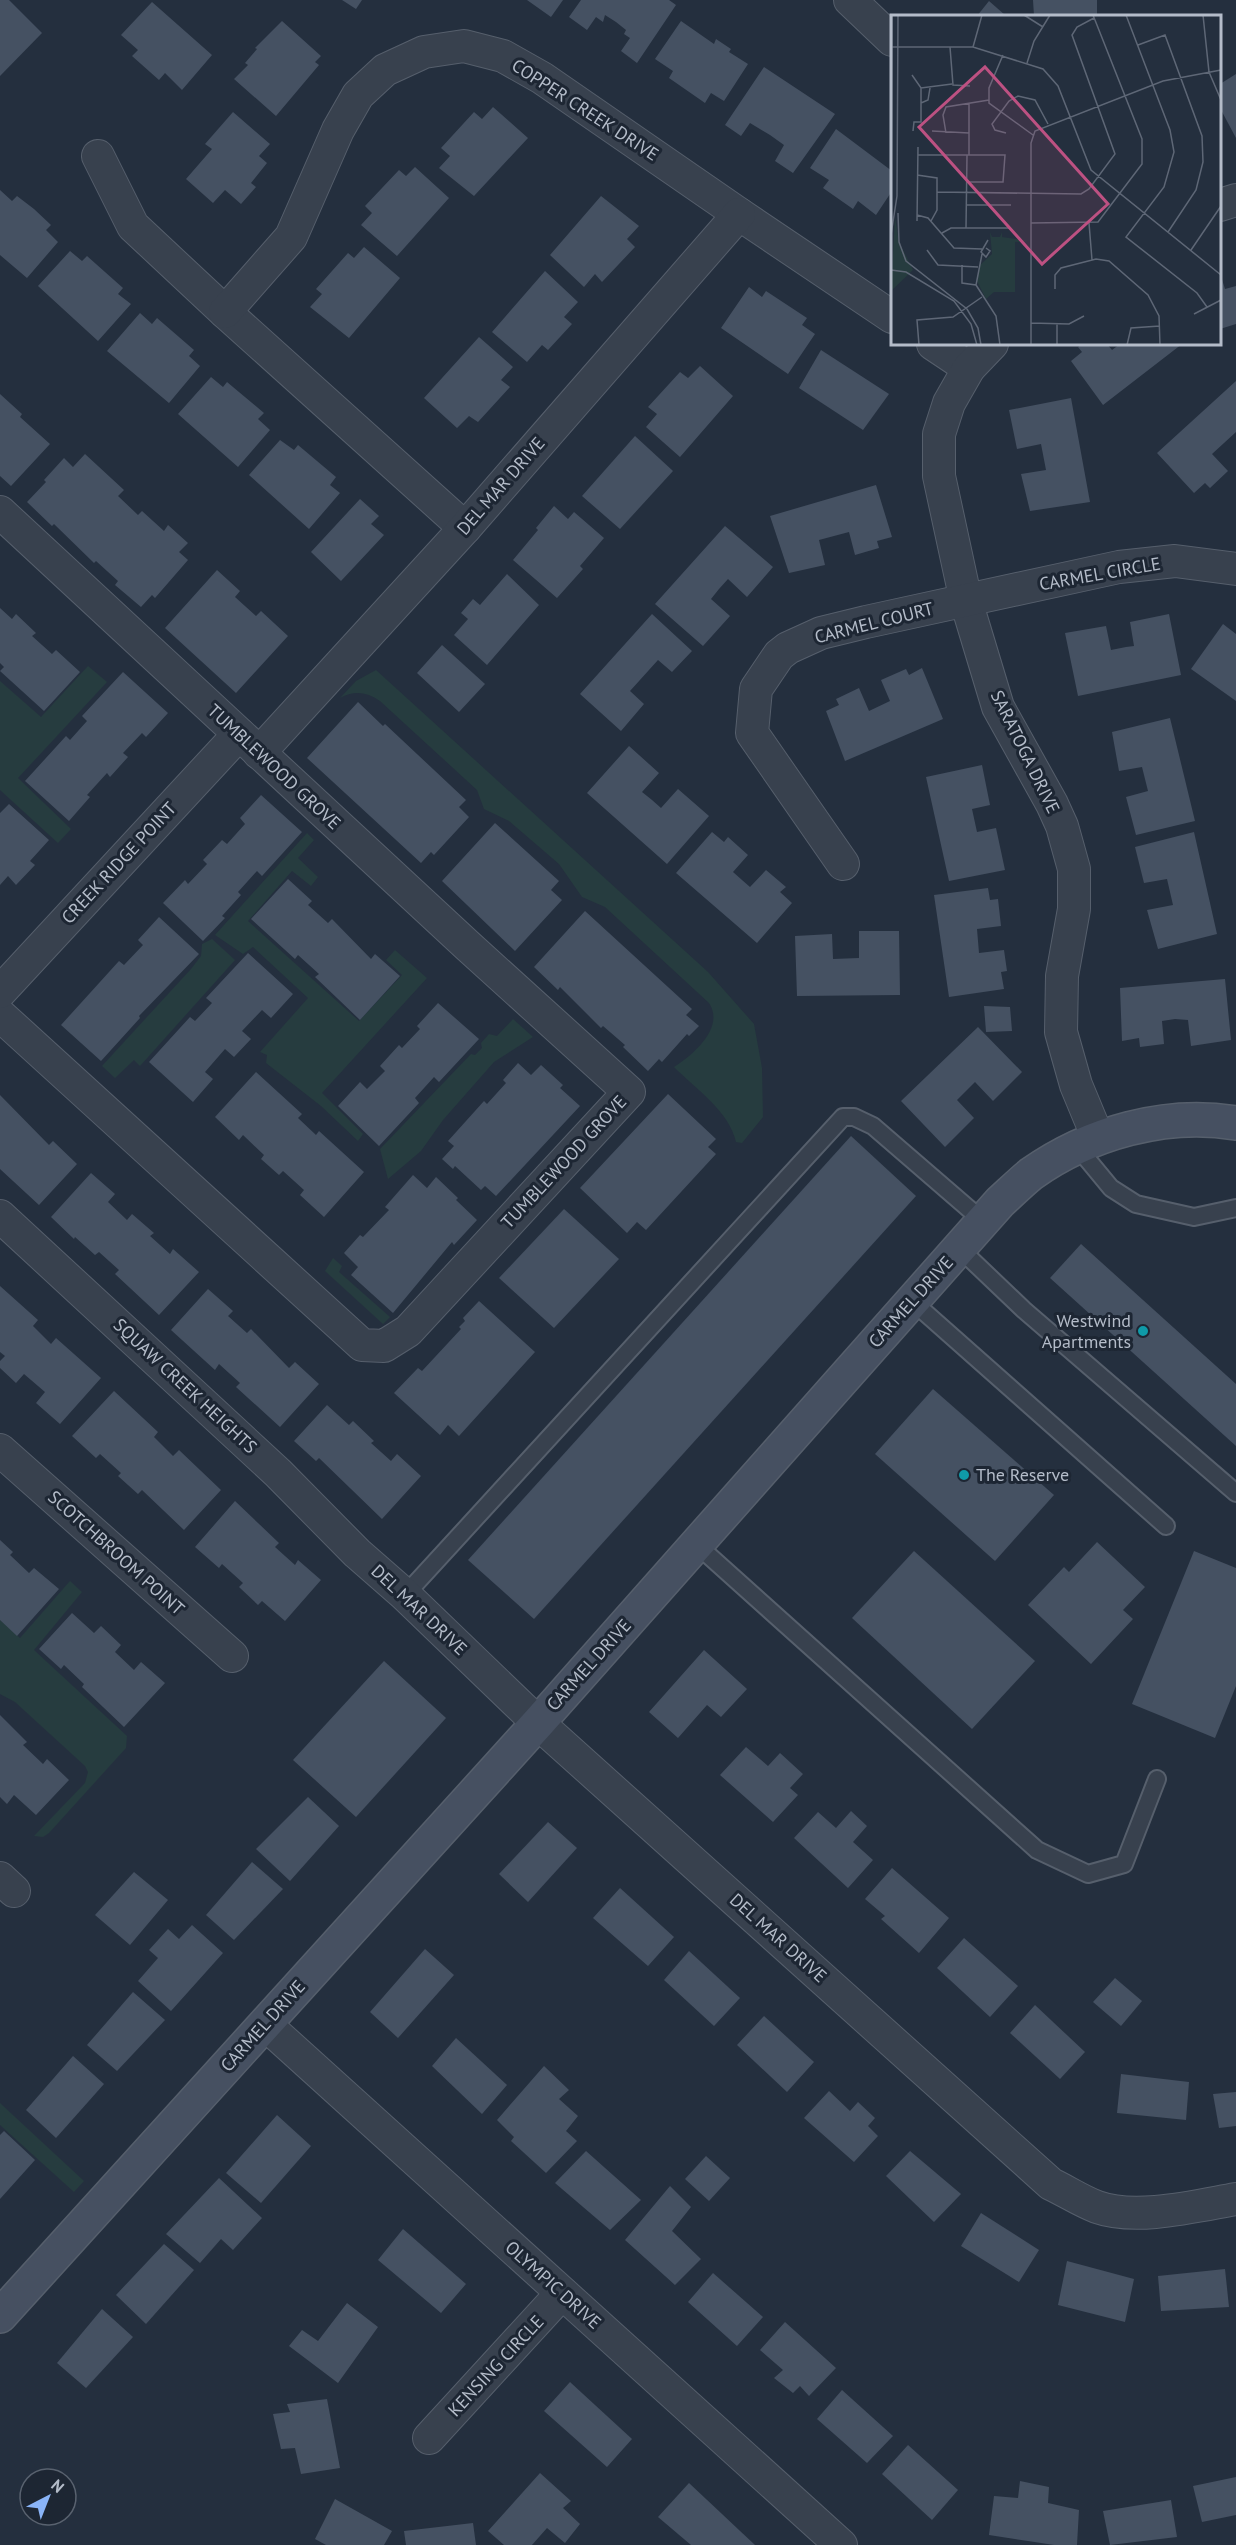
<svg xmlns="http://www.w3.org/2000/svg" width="1236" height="2545" font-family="'PT Sans',sans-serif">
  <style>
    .green { fill: #263c3f }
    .building { fill: #455162 }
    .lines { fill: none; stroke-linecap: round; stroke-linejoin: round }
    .lane-casing { stroke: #565f6c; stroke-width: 20 }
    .street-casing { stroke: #565f6c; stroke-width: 34 }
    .secondary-casing { stroke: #565f6c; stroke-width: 36 }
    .lane { stroke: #38414e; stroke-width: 16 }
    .street { stroke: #38414e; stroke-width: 32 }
    .secondary { stroke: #465061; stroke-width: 33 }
    .culture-dot { fill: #0f9aa8; stroke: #1d2633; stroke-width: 2 }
    .labels { text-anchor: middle; stroke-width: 6; stroke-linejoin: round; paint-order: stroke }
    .street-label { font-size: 18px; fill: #b4bcc9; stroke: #1d2633 }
    .poi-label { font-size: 18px; fill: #b4bcc9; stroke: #1d2633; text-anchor: end }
    .inset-road { fill: none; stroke: #5e6776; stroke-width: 1.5 }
    .view { fill: #bd5182; fill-opacity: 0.15; stroke: #bd5182; stroke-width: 3 }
    .inset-edge { fill: none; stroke: #b4bcc9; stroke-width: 3 }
  </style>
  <rect width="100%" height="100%" fill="#242f3e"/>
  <g class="green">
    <path d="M88 666 107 682 18 778 71 829 58 843 0 790V681L41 717Z"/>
    <path d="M376 670 708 972 754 1024 762 1068 763 1117 742 1143 736 1142C729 1111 696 1089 674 1067 694 1054 725 1027 709 1003L605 907 582 897 559 864 509 821 484 809 477 790 380 701C367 692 354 690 340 698L356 681Z"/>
    <path d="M307 833 314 840 298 858 318 877 311 886 292 871 248 921 359 1021 402 975 386 960 395 950 427 978 322 1093 363 1134 358 1141 321 1106 266 1063 267 1055 260 1052 308 998 253 947 243 954 215 935Z"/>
    <path d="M212 939 235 960 140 1066 134 1060 115 1078 102 1066 191 969 201 956 202 944Z"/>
    <path d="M513 1019 533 1037 494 1062 443 1120 421 1151 388 1179 380 1149 471 1054 475 1055 482 1048 481 1043 489 1034 497 1036Z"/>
    <path d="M333 1258 342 1266 339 1272 390 1317 383 1324 325 1271Z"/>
    <path d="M70 1581 82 1592 34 1650 127 1736 126 1748 49 1833 43 1837 34 1836 85 1783 88 1772 85 1766 15 1702 0 1694V1620L20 1638Z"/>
    <path d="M0 2103 84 2181 74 2192 0 2125Z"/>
  </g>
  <g class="building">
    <path d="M0 0H9L42 33 0 76Z"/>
    <path d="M342 0H362L356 9Z"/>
    <path d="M527 0H563L551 17Z"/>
    <path d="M581 0H669L676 5 637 63 621 51 630 38 624 34 626 30 616 22 605 15 603 22 596 17 587 30 569 17Z"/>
    <path d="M1033 0H1097V16H1034Z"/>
    <path d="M989 1 1005 15 1004 16H977Z"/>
    <path d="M152 2 212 55 182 90 165 73 159 80 132 56 138 50 121 35Z"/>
    <path d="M282 21 321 56 315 62 319 65 276 116 234 79 248 65 245 63 257 49 255 48Z"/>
    <path d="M681 21 714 44 716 39 731 49 729 52 748 64 724 101 711 93 705 103 669 78 673 71 655 59Z"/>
    <path d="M764 67 835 114 793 173 775 161 784 145 770 135 750 123 741 136 725 125Z"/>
    <path d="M1236 74V138L1220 108V84Z"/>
    <path d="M493 107 528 138 474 196 439 168 450 156 441 148 474 112 482 119Z"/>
    <path d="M233 112 270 144 259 156 267 163 251 183 256 187 241 204 225 190 213 203 186 179 212 149 205 144Z"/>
    <path d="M836 129 892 171V191L876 215 858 201 853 209 823 188 829 180 810 168Z"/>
    <path d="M415 167 449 198 397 256 361 225 372 213 365 206 399 170 406 176Z"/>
    <path d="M0 190 12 201 17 196 34 209 51 225 46 230 58 242 27 278 0 255Z"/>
    <path d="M601 196 639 226 627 239 635 247 602 282 595 274 584 287 550 255Z"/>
    <path d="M364 247 400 278 349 338 310 307 322 294 316 289 348 253 354 258Z"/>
    <path d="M70 251 82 261 87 256 123 288 118 294 131 304 98 341 38 286Z"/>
    <path d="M545 271 578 302 564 317 572 324 548 350 542 345 527 362 492 332Z"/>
    <path d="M1220 273 1225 289 1236 286V324L1220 329Z"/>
    <path d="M749 287 762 297 766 291 807 318 802 325 815 334 788 374 721 328Z"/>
    <path d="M140 313 152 324 157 318 194 350 189 356 200 366 169 403 107 351Z"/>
    <path d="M479 337 513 367 501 380 510 387 478 422 469 416 457 428 424 398Z"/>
    <path d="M1083 344H1107L1112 350 1120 344H1182L1103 405 1071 361 1082 352 1078 347Z"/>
    <path d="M821 350 889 394 863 430 799 388Z"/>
    <path d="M700 366 733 396 680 457 646 427 657 414 648 407 680 372 688 378Z"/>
    <path d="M211 377 223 387 227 382 264 413 258 419 270 430 238 467 178 414Z"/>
    <path d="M1236 381V432L1212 454 1228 471 1210 488 1205 483 1194 493 1157 453Z"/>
    <path d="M0 394 22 414 20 417 50 444 11 486 0 476Z"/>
    <path d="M1071 398 1090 502 1030 511 1021 474 1046 470 1041 444 1017 449 1009 410Z"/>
    <path d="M635 436 673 471 620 529 582 496Z"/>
    <path d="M280 440 294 450 298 445 336 477 330 485 340 493 309 529 249 475Z"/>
    <path d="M85 454 124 490 118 496 138 515 142 511 164 531 168 525 188 543 179 552 188 560 155 598 152 595 141 607 115 585 118 581 96 561 94 563 54 524 52 526 27 502 46 482 44 480 64 458 73 467Z"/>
    <path d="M876 485 892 537 877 541 879 548 855 555 849 532 819 540 825 565 789 573 770 516Z"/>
    <path d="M360 499 379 516 371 524 384 535 341 581 311 552Z"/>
    <path d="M554 506 568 519 574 512 604 538 580 566 583 569 557 598 513 560 538 530 536 528Z"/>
    <path d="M725 526 773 567 747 597 728 579 719 589 711 599 730 616 703 646 655 604Z"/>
    <path d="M217 570 240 591 235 597 256 616 261 611 288 636 236 693 165 628Z"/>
    <path d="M507 574 539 605 487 665 454 635 468 619 461 613 473 599 480 605Z"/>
    <path d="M0 608 12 619 16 614 36 633 32 636 52 654 56 650 80 672 44 711 0 671 4 667 0 663Z"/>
    <path d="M652 614 692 651 672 672 658 660 630 691 644 704 621 731 580 694Z"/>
    <path d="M1169 614 1181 675 1078 696 1065 633 1106 626 1111 650 1126 647 1134 646 1130 622Z"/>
    <path d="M1223 624 1236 634V701L1191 669Z"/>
    <path d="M442 645 485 684 459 712 417 673Z"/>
    <path d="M922 668 943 719 845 761 826 711 839 705 836 699 859 688 869 711 890 701 881 680 906 669 909 675Z"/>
    <path d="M123 672 168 713 146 737 142 733 123 753 128 757 110 777 107 773 87 795 90 797 69 821 25 781 66 736 70 740 87 721 82 716Z"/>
    <path d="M358 702 383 726 385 724 466 800 459 807 469 817 434 855 431 852 421 863 307 758Z"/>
    <path d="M1170 718 1195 821 1136 835 1126 797 1148 791 1142 767 1119 771 1112 732Z"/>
    <path d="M629 746 659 773 642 792 652 800 661 808 678 789 709 816 667 864 587 793Z"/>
    <path d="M982 765 990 805 972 809 977 832 996 828 1005 870 949 881 926 777Z"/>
    <path d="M261 795 302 832 262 876 257 871 238 892 241 895 222 916 225 918 203 941 163 903 185 880 188 884 207 864 203 860 222 840 227 844 245 824 240 818Z"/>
    <path d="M9 804 49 840 30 861 35 865 16 885 8 876 0 885V813Z"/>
    <path d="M495 823 559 881 551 890 562 900 515 951 442 881Z"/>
    <path d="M712 832 724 842 728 837 748 855 733 872 742 880 750 887 766 870 786 887 780 892 792 903 757 943 676 873Z"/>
    <path d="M1194 832 1217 934 1158 949 1147 910 1173 905 1167 879 1144 883 1135 847Z"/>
    <path d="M288 879 312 901 308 905 328 923 332 919 371 959 375 954 400 976 360 1020 315 977 319 974 298 955 295 959 251 919Z"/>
    <path d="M988 888 990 900 998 899 1001 926 977 929 979 953 1004 950 1007 971 1001 972 1004 989 949 997 934 895Z"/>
    <path d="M585 911 692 1009 686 1015 699 1026 689 1036 687 1034 662 1062 659 1059 648 1071 623 1047 625 1045 603 1026 601 1028 560 987 558 990 534 967Z"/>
    <path d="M159 917 199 954 139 1016 140 1018 101 1061 61 1025 119 961 124 965 143 945 138 940Z"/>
    <path d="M859 931H899L900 995 797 996 795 936 832 934 833 959 859 958Z"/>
    <path d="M248 953 293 994 271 1018 262 1010 242 1031 251 1039 234 1057 225 1049 205 1072 213 1079 193 1102 149 1062 190 1017 195 1021 212 1003 206 998Z"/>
    <path d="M1225 979 1231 1040 1191 1046 1188 1020 1175 1019 1162 1021 1164 1044 1140 1047 1139 1038 1122 1041 1120 988Z"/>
    <path d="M438 1003 479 1039 439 1082 434 1077 415 1098 419 1103 379 1146 338 1106 360 1082 367 1089 385 1071 380 1066 399 1045 402 1048 420 1029 417 1026Z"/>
    <path d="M984 1006 1010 1007 1012 1031 986 1032Z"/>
    <path d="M978 1027 1022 1072 993 1101 975 1082 957 1100 974 1118 945 1147 901 1101Z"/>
    <path d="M518 1063 531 1075 541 1065 563 1085 560 1088 580 1106 496 1196 485 1186 481 1190 455 1166 453 1169 442 1159 454 1146 448 1141 484 1101 487 1104 506 1083 503 1080Z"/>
    <path d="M256 1072 302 1114 298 1118 316 1135 319 1131 364 1172 324 1217 300 1195 304 1190 283 1171 279 1175 261 1159 264 1155 243 1135 239 1140 215 1117Z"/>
    <path d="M668 1094 716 1139 708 1147 716 1154 646 1230 637 1222 627 1233 580 1188Z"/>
    <path d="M0 1095 49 1145 53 1141 77 1164 39 1205 0 1169Z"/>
    <path d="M851 1136 916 1196 534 1619 468 1560Z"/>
    <path d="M91 1173 115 1194 108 1202 127 1220 132 1214 154 1233 150 1236 170 1254 173 1249 199 1272 159 1315 115 1274 119 1270 99 1252 95 1255 75 1237 74 1239 51 1217Z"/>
    <path d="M413 1175 427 1188 436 1177 458 1198 456 1200 477 1220 454 1245 452 1242 393 1313 351 1275 358 1267 344 1253 360 1235 363 1237 389 1210 385 1207Z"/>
    <path d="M564 1209 619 1259 554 1328 499 1278Z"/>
    <path d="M1081 1244 1236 1384V1446L1050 1278Z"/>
    <path d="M0 1286 38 1320 33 1326 51 1344 56 1338 101 1378 60 1424 36 1403 45 1392 24 1374 16 1383 0 1368V1361L5 1356 0 1352Z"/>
    <path d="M208 1289 233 1311 228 1316 247 1333 251 1329 289 1368 295 1362 319 1384 280 1427 236 1387 240 1383 219 1364 215 1370 171 1330Z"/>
    <path d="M479 1301 535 1352 459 1436 448 1425 440 1435 394 1393 418 1368 422 1371 461 1329 459 1327 465 1321 463 1318Z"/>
    <path d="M933 1389 1054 1495 995 1561 875 1454Z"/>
    <path d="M114 1391 158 1432 154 1437 173 1456 179 1450 221 1490 184 1530 142 1490 138 1494 118 1476 121 1473 100 1454 96 1458 72 1436Z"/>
    <path d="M327 1405 349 1425 353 1421 374 1441 371 1443 391 1461 397 1454 421 1476 382 1519 319 1458 316 1461 294 1441Z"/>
    <path d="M235 1501 279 1543 275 1547 295 1565 298 1560 321 1580 285 1621 262 1601 258 1605 239 1587 243 1583 222 1564 219 1568 195 1547Z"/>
    <path d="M0 1540 13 1552 10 1555 29 1573 34 1568 59 1589 17 1636 0 1620Z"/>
    <path d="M1097 1542 1145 1587 1123 1610 1133 1619 1091 1664 1028 1605 1064 1567 1069 1572Z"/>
    <path d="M914 1551 1035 1661 972 1729 852 1618Z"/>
    <path d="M1194 1551 1236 1568V1686L1215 1738 1132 1704Z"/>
    <path d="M72 1613 94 1633 101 1626 121 1645 115 1652 134 1670 141 1662 165 1683 124 1727 82 1687 84 1684 64 1665 61 1669 39 1649Z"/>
    <path d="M704 1650 747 1689 721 1717 707 1705 678 1738 649 1712Z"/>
    <path d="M384 1661 446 1718 356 1817 293 1760Z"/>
    <path d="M0 1715 27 1742 23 1745 43 1764 47 1759 69 1780 36 1815 14 1795 7 1804 0 1797Z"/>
    <path d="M746 1747 768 1766 780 1753 803 1774 790 1788 798 1795 773 1822 720 1775Z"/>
    <path d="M308 1797 339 1826 290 1881 256 1849Z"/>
    <path d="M851 1811 867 1826 853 1842 873 1860 848 1888 794 1838 818 1812 836 1828Z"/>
    <path d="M548 1822 577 1848 528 1902 499 1874Z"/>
    <path d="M252 1862 283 1889 234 1940 206 1915Z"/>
    <path d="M892 1868 949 1918 919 1953 881 1919 885 1916 865 1899Z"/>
    <path d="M134 1872 168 1900 130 1945 95 1915Z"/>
    <path d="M620 1888 674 1937 648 1966 593 1918Z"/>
    <path d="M192 1925 223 1953 171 2011 138 1981 158 1958 149 1950 168 1929 179 1939Z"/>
    <path d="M964 1938 1018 1986 990 2017 937 1968Z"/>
    <path d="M425 1949 454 1975 398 2038 370 2012Z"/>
    <path d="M689 1951 740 1998 714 2026 664 1980Z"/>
    <path d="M1115 1978 1142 2001 1121 2026 1093 2002Z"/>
    <path d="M133 1992 165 2020 117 2071 87 2045Z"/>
    <path d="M1035 2005 1085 2052 1060 2079 1010 2033Z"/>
    <path d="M764 2016 814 2062 787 2092 737 2045Z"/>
    <path d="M456 2038 507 2085 482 2114 432 2066Z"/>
    <path d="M73 2056 104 2084 56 2138 26 2110Z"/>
    <path d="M544 2066 569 2090 559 2099 578 2116 566 2131 577 2141 546 2173 511 2141 514 2137 497 2120Z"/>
    <path d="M1121 2074 1189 2082 1186 2120 1117 2113Z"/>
    <path d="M829 2091 850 2111 858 2102 875 2118 868 2126 878 2136 854 2162 804 2118Z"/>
    <path d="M1236 2092V2126L1219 2128 1213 2094Z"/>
    <path d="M277 2115 311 2146 261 2203 226 2173Z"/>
    <path d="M4 2131 35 2160 0 2199V2135Z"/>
    <path d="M586 2151 641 2200 610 2230 555 2183Z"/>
    <path d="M910 2151 961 2194 934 2222 886 2176Z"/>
    <path d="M706 2156 730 2178 709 2201 685 2179Z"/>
    <path d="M219 2178 262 2218 233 2250 221 2239 200 2263 166 2234Z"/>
    <path d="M670 2186 691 2207 672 2231 701 2259 675 2285 625 2240Z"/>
    <path d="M981 2213 1039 2250 1019 2282 961 2246Z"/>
    <path d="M403 2229 466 2284 441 2313 378 2260Z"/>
    <path d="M164 2244 194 2270 146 2324 116 2295Z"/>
    <path d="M1067 2261 1134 2279 1125 2322 1058 2305Z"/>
    <path d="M1225 2269 1229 2307 1161 2311 1158 2276Z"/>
    <path d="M713 2273 763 2317 737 2346 688 2302Z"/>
    <path d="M347 2303 378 2327 338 2383 289 2346 302 2330 318 2341Z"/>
    <path d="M102 2309 133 2337 86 2388 57 2363Z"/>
    <path d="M785 2322 836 2368 809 2396 800 2386 793 2393 774 2378 783 2370 760 2350Z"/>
    <path d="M570 2382 632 2439 607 2467 544 2411Z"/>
    <path d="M842 2390 893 2436 867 2463 817 2419Z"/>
    <path d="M327 2399 340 2468 301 2474 295 2448 281 2449 273 2414 290 2412 287 2404Z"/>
    <path d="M908 2445 958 2490 932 2520 882 2474Z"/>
    <path d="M540 2473 571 2501 563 2508 580 2524 565 2543 547 2528 532 2545H504L488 2531Z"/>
    <path d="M1236 2477V2515L1202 2522 1193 2486Z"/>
    <path d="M1020 2481 1049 2487 1048 2503 1079 2510 1077 2545H1054L989 2535 994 2496 1018 2498Z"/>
    <path d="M689 2483 755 2545H691L658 2517Z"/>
    <path d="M335 2499 392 2531 384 2545H326L315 2539Z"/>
    <path d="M1171 2500 1177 2537 1110 2545 1103 2511Z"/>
    <path d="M473 2523 476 2545H406L404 2531Z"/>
  </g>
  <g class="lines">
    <defs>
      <g id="lane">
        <path d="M1078 1148 1111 1188 1136 1204 1194 1217 1236 1208"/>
        <path d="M959 1248 1024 1310 1236 1493"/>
        <path d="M912 1301 1166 1526"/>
        <path d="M696 1544 1037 1850 1088 1874 1124 1864 1157 1779"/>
        <path d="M405 1595 843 1117H854L873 1126 983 1221"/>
      </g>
      <g id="street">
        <path d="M850 0 892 40"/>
        <path d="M98 156 133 226 225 312 465 528"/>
        <path d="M1220 205 1236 200"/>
        <path d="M225 312 291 237 338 130 358 95 385 70 424 52 464 46 503 56 542 78 739 214 892 317"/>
        <path d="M933 344 969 368"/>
        <path d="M992 344 969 368 949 403 939 434V476L966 601 998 707 1052 804 1062 826 1074 869V909L1062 976 1061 1032 1076 1085 1098 1138"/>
        <path d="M0 512 468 946 629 1092 408 1331 384 1346 362 1345 0 1015"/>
        <path d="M259 753 465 528 739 214"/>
        <path d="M843 864 752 733 756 689 779 655 788 648 821 633 866 622 1119 567 1175 561 1236 569"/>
        <path d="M0 992 239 734"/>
        <path d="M0 1216 278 1473 357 1553 405 1595 538 1723 1051 2184C1066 2191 1081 2201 1097 2207 1136 2221 1196 2206 1236 2199"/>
        <path d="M0 1450 232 1656"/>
        <path d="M0 1878 14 1891"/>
        <path d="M265 2024 841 2545"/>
        <path d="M429 2438 562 2293"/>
      </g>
      <path id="secondary" d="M0 2316 538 1723 1000 1202C1010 1193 1020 1183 1031 1174 1089 1133 1166 1111 1236 1123"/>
    </defs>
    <use href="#lane" class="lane-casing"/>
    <use href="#street" class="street-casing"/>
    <use href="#secondary" class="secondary-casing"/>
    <use href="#lane" class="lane"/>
    <use href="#street" class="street"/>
    <use href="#secondary" class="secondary"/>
  </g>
  <g class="culture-dot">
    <circle cx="1143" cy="1331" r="6"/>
    <circle cx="964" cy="1475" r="6"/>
  </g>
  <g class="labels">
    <g class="street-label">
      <text transform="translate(585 110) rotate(33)" y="6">COPPER CREEK DRIVE</text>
      <text transform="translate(501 486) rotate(-49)" y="6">DEL MAR DRIVE</text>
      <text transform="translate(1100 574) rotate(-10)" y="6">CARMEL CIRCLE</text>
      <text transform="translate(874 623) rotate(-14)" y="6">CARMEL COURT</text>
      <text transform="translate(1025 752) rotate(64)" y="6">SARATOGA DRIVE</text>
      <text transform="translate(274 767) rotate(43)" y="6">TUMBLEWOOD GROVE</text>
      <text transform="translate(119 863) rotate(-47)" y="6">CREEK RIDGE POINT</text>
      <text transform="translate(564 1162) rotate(-47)" y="6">TUMBLEWOOD GROVE</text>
      <text transform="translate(911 1302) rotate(-48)" y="6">CARMEL DRIVE</text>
      <text transform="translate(185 1386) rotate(43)" y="6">SQUAW CREEK HEIGHTS</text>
      <text transform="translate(116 1553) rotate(42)" y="6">SCOTCHBROOM POINT</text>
      <text transform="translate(419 1610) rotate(43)" y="6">DEL MAR DRIVE</text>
      <text transform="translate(589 1665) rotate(-48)" y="6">CARMEL DRIVE</text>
      <text transform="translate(778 1938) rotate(42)" y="6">DEL MAR DRIVE</text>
      <text transform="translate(263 2026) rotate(-48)" y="6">CARMEL DRIVE</text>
      <text transform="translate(553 2285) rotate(42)" y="6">OLYMPIC DRIVE</text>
      <text transform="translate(496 2366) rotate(-47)" y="6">KENSING CIRCLE</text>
    </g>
    <g class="poi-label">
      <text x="1131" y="1327">Westwind<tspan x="1131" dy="21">Apartments</tspan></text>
      <text x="976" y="1481" text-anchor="start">The Reserve</text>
    </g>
  </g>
  <g transform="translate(891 15)">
    <rect width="330" height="330" fill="#242f3e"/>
    <path d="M4 202 8 227 22 255 0 276ZM99 217 101 222H109L111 217V222L138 226 124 227V277H103L95 284 86 266 89 250 101 239Z" fill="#263c3f"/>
    <path class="inset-road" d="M133 0 152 12M235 0 279 115 283 137 273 172 235 222 306 278 316 292M312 0 318 57 330 85M247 30 274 20 311 121 312 147 305 175 277 217M0 32H82L152 54 167 71 200 155 330 260M59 32 62 70 79 71M82 32 91 0M112 40 98 73V88L142 120M136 48 143 26 159 0M21 60 30 73 61 69M30 88 37 85 39 73M78 88V140M22 116 23 107H30V73M41 116 78 118M55 118 52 100 55 92 98 85M115 118 104 115 101 109 118 86 127 81 144 85 157 109M27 140H114L112 167H76M26 160 46 163V195L40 206M46 177 190 179 198 174 224 139 181 20 186 12 203 3M75 190H120M0 191 1 0M7 198 8 227 15 246 76 294 87 313 90 330M26 200 37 203 63 233 91 234M26 206 27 132M140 208 207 207 251 149V124L202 0M198 208 201 245M75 213 76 140M51 218 60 213H120M0 220 6 181 7 0M95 233 99 236 95 242 90 237 97 225M36 235 47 250 87 252M300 235 330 191M91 239 85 270 105 301 109 330M71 250V268L85 270M0 255 15 257 63 286 80 309 86 330M164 274V260L170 253 205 244 218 246 257 280 268 301 269 330M303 299 330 285M140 308 178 309 193 301M28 330 26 305 62 302 91 282M140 330V128L144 116 272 66 330 55M166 330V309M236 330 240 313 269 311"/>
    <path class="view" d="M94 52 217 189 151 249 28 112Z"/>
    <rect width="330" height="330" class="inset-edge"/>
  </g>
  <g transform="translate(48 2497) rotate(42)"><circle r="28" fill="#1d2633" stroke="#59626f" stroke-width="1.5"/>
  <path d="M0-4.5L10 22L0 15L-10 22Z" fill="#8ab4f8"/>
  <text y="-9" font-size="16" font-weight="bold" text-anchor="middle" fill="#b4bcc9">N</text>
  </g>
</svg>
